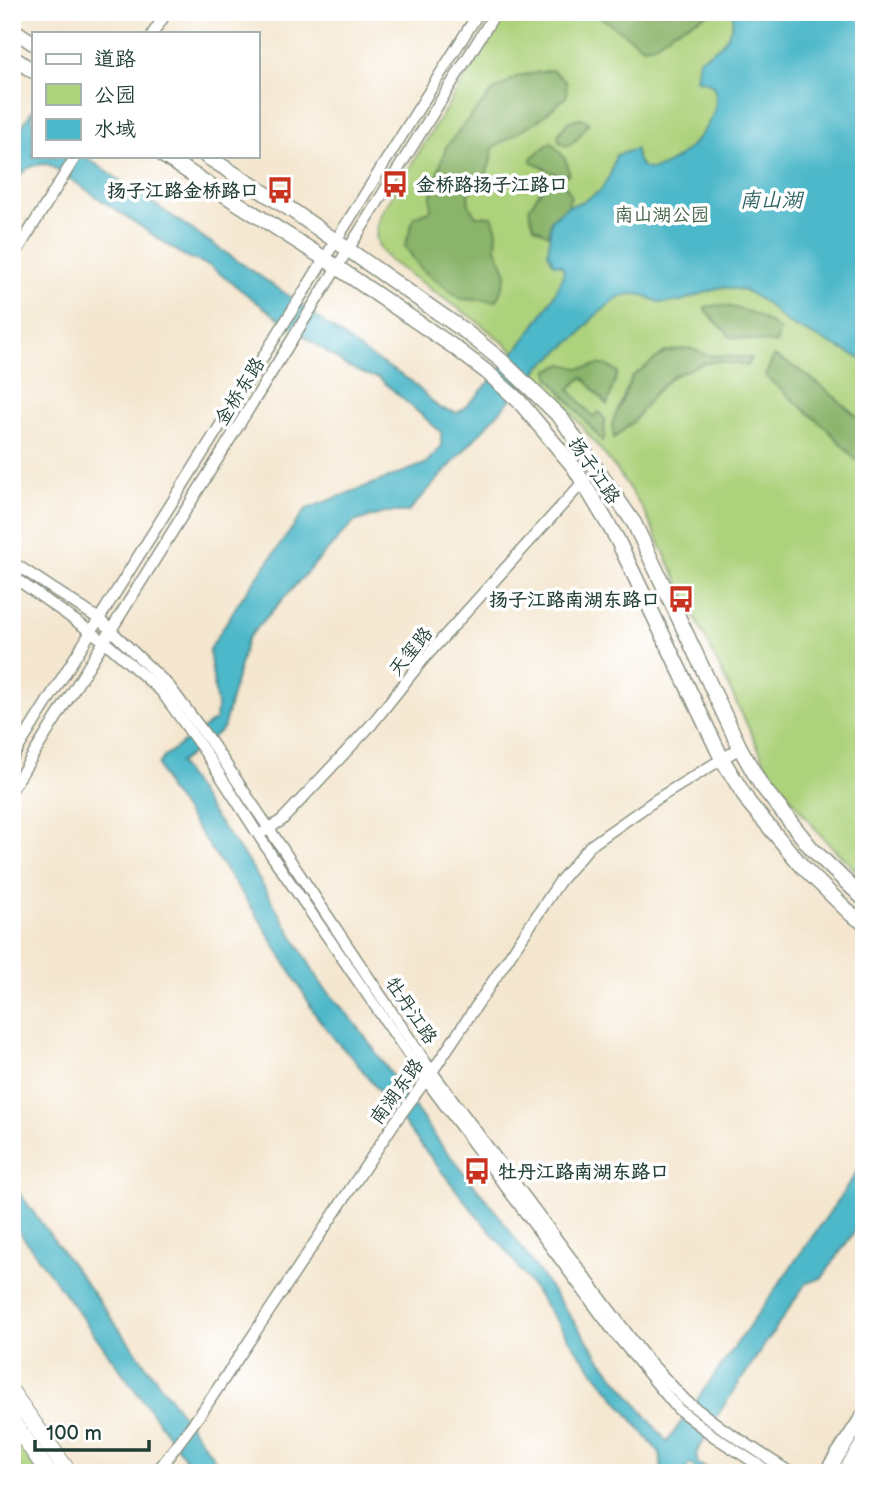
<svg xmlns="http://www.w3.org/2000/svg" width="876" height="1485" font-family="'Balsamiq Sans','LXGW WenKai TC',sans-serif">
  <style>
    .green { fill: #add27b; stroke: #668858; stroke-width: 2 }
    .forest { fill: #8ab46b; stroke: #547850; stroke-width: 2 }
    .water { fill: #4db8c9; stroke: #367a7e; stroke-width: 2 }
    .lines { fill: none; stroke-linecap: round; stroke-linejoin: round }
    .minor-casing { stroke: #8a9282; stroke-width: 13 }
    .major-casing { stroke: #8a9282; stroke-width: 17 }
    .highway-casing { stroke: #8a9282; stroke-width: 18 }
    .minor { stroke: #fff; stroke-width: 10 }
    .major { stroke: #fff; stroke-width: 14 }
    .highway { stroke: #fff; stroke-width: 16 }
    .labels { text-anchor: middle; stroke-width: 7; stroke-linejoin: round; paint-order: stroke }
    .poi-label { font-size: 19px; font-weight: bold; fill: #1f3d34; stroke: #fff; text-anchor: start }
    .park-label { font-size: 19px; fill: #426246; stroke: #fff }
    .street-label { font-size: 19px; fill: #1f3d34; stroke: #fff }
    .water-label { font-size: 21px; font-style: italic; fill: #2d6261; stroke: #fff }
  </style>
  <rect width="100%" height="100%" fill="#fff"/>
  <filter id="ink" filterUnits="userSpaceOnUse"><feTurbulence type="fractalNoise" baseFrequency=".0143" numOctaves="2"/><feDisplacementMap in="SourceGraphic" scale="14" xChannelSelector="R" yChannelSelector="G"/><feConvolveMatrix kernelMatrix="1 2 1 2 8 2 1 2 1" color-interpolation-filters="sRGB"/></filter>
  <filter id="wash" filterUnits="userSpaceOnUse"><feTurbulence type="fractalNoise" baseFrequency=".00686" numOctaves="4" result="noise"/><feDisplacementMap in="SourceGraphic" scale="28" xChannelSelector="R" yChannelSelector="G"/><feGaussianBlur stdDeviation="1.57" result="paint"/><feColorMatrix in="noise" values="0 0 0 0 0 0 0 0 0 0 0 0 0 0 0 0 0 1.4 0 .05"/><feComposite in="paint" operator="in"/></filter>
  <g filter="url(#wash)">
    <rect width="100%" height="100%" fill="#f4e6cf"/>
    <g class="green">
      <path d="M506 12H864V878L826 841 804 815 766 764 644 511 617 470 568 409 515 352 478 322 390 261C374 244 374 237 380 215Z"/>
      <path d="M12 1433 38 1473H12Z"/>
    </g>
    <g class="forest">
      <path d="M593 12H712L673 31 654 45 643 47Z"/>
      <path d="M552 70 566 81 567 96 540 119 493 148C490 168 486 182 468 193L469 205 476 216H492L497 231 496 248 507 273 497 301 461 299 421 269 405 246 414 217 431 210V195L446 147 466 122 492 92 518 76Z"/>
      <path d="M582 118 589 122 577 139 568 146 560 143 558 136C564 124 570 119 582 118Z"/>
      <path d="M551 142C560 153 569 160 569 174L561 177 531 161 532 157Z"/>
      <path d="M549 178 564 183 571 195 568 206 551 220 549 235 534 227 529 208Z"/>
      <path d="M719 305C747 309 757 314 780 330L776 344 731 337 705 310V307Z"/>
      <path d="M689 348 708 355 751 358 747 366 719 361 701 364 673 376 655 393 632 423 614 438 612 424 632 377 665 352Z"/>
      <path d="M774 356C809 373 835 397 864 423V468L826 428 765 376Z"/>
      <path d="M563 364C568 365 575 368 580 368 598 367 599 359 618 372L607 405 583 377 569 389 593 417 599 412 605 419 604 439 602 441 549 377V370Z"/>
    </g>
    <g class="water">
      <path d="M733 12H864V360L787 323 767 304 744 290 722 287 678 302 661 303 643 295 631 294 619 297 594 317 578 336 541 366 408 512H387L354 522 309 570 247 639 223 729 179 763 207 806 250 864 322 985 356 1024 442 1146 495 1210 599 1357 667 1442 839 1199 864 1161V1218L822 1278 806 1283 719 1413 696 1454 698 1464 715 1473H698L691 1464 687 1466V1473H662L660 1454 579 1353 506 1250 465 1201 352 1057C341 1048 312 1013 308 1001L258 917 178 801 169 791 158 765 166 755 216 719 217 706 209 650 239 602 306 509 425 464 441 447V432L379 378 364 374 345 365 263 307 210 266 183 255 48 164C28 164 24 170 12 185V143L33 109V156H84L289 296 365 353 411 381 439 408 458 413C486 392 559 302 564 270L561 265 554 264 548 253 551 220 568 206 582 202 600 191 610 175 616 155 636 149C637 201 715 139 716 100 716 85 710 81 696 80L699 59C719 49 734 37 733 12Z"/>
      <path d="M12 1183 225 1473H196L12 1222Z"/>
    </g>
  </g>
  <g filter="url(#ink)">
    <g class="lines">
      <defs>
        <g id="minor">
          <path d="M153 33 167 12"/>
          <path d="M12 259 76 156"/>
          <path d="M12 562 99 619 169 686 213 745 432 1072 644 1356 686 1401 722 1428 791 1473"/>
          <path d="M12 576 104 641 161 691 205 752 272 856 426 1080 614 1332 678 1409 715 1437 771 1473"/>
          <path d="M12 758 479 12"/>
          <path d="M12 789 496 12"/>
          <path d="M265 831 282 820 372 724 422 661 583 482"/>
          <path d="M156 1473 204 1409 395 1122 432 1072 560 881 590 846 657 799 740 748"/>
        </g>
        <g id="major">
          <path d="M12 29 33 43"/>
          <path d="M12 57 33 71"/>
          <path d="M164 156 325 259 454 347 488 373 519 401 574 467 617 539 722 759 749 803 802 866 851 914 864 923"/>
          <path d="M206 156 290 209 466 332 502 361 561 418 634 523 740 748 761 785 812 849 864 899"/>
          <path d="M826 1473 864 1415"/>
          <path d="M844 1473 864 1442"/>
        </g>
        <g id="highway">
          <path d="M12 1393 69 1473"/>
          <path d="M12 1421 49 1473"/>
        </g>
      </defs>
      <use href="#minor" class="minor-casing"/>
      <use href="#major" class="major-casing"/>
      <use href="#highway" class="highway-casing"/>
      <use href="#minor" class="minor"/>
      <use href="#major" class="major"/>
      <use href="#highway" class="highway"/>
    </g>
  </g>
  <defs>
    <symbol id="bus-bare" viewBox="-9 -9 18 18"><path d="M-5-6H5V4H4V6H2V4H-2V6H-4V4H-5ZM-3.5-4V0h7V-4ZM-3.5 1.2v1.5H-2V1.2ZM2 1.2v1.5H3.5V1.2Z" fill="#c8321e" stroke="#fff" stroke-width="2.5" paint-order="stroke"/></symbol>
  </defs>
  <g fill-rule="evenodd">
    <use href="#bus-bare" x="376" y="165" width="38" height="38"/>
    <use href="#bus-bare" x="261" y="171" width="38" height="38"/>
    <use href="#bus-bare" x="662" y="580" width="38" height="38"/>
    <use href="#bus-bare" x="458" y="1152" width="38" height="38"/>
  </g>
  <g class="labels">
    <g class="poi-label">
      <text x="416" y="191">金桥路扬子江路口</text>
      <text x="259" y="197" text-anchor="end">扬子江路金桥路口</text>
      <text x="660" y="606" text-anchor="end">扬子江路南湖东路口</text>
      <text x="498" y="1178">牡丹江路南湖东路口</text>
    </g>
    <g class="park-label">
      <text x="662" y="221">南山湖公园</text>
    </g>
    <g class="street-label">
      <text transform="translate(239 391) rotate(-58)" y="7">金桥东路</text>
      <text transform="translate(595 470) rotate(56)" y="7">扬子江路</text>
      <text transform="translate(410 651) rotate(-51)" y="7">天玺路</text>
      <text transform="translate(412 1010) rotate(56)" y="7">牡丹江路</text>
      <text transform="translate(396 1091) rotate(-54)" y="7">南湖东路</text>
    </g>
    <g class="water-label">
      <text x="771" y="207">南山湖</text>
    </g>
  </g>
  <rect width="876" height="1485" fill="none" stroke="#fff" stroke-width="42"/>
  <rect x="32" y="32" width="228" height="126" fill="#ffffff" stroke="#a5b1ae" stroke-width="2"/>
  <rect x="46" y="54" width="35" height="10" fill="#ffffff" stroke="#a5b1ae" stroke-width="2"/>
  <text x="94" y="66" font-size="21" fill="#1f3d34">道路</text>
  <rect x="46" y="84" width="35" height="21" fill="#add27b" stroke="#a5b1ae" stroke-width="2"/>
  <text x="94" y="102" font-size="21" fill="#1f3d34">公园</text>
  <rect x="46" y="119" width="35" height="21" fill="#4db8c9" stroke="#a5b1ae" stroke-width="2"/>
  <text x="94" y="136" font-size="21" fill="#1f3d34">水域</text>
  <path d="M35 1440v10h114v-10" fill="none" stroke="#1f3d34" stroke-width="3.5"/>
  <text x="46" y="1440" font-size="21" fill="#1f3d34" stroke="#ffffff" stroke-width="5" paint-order="stroke">100 m</text>
</svg>
